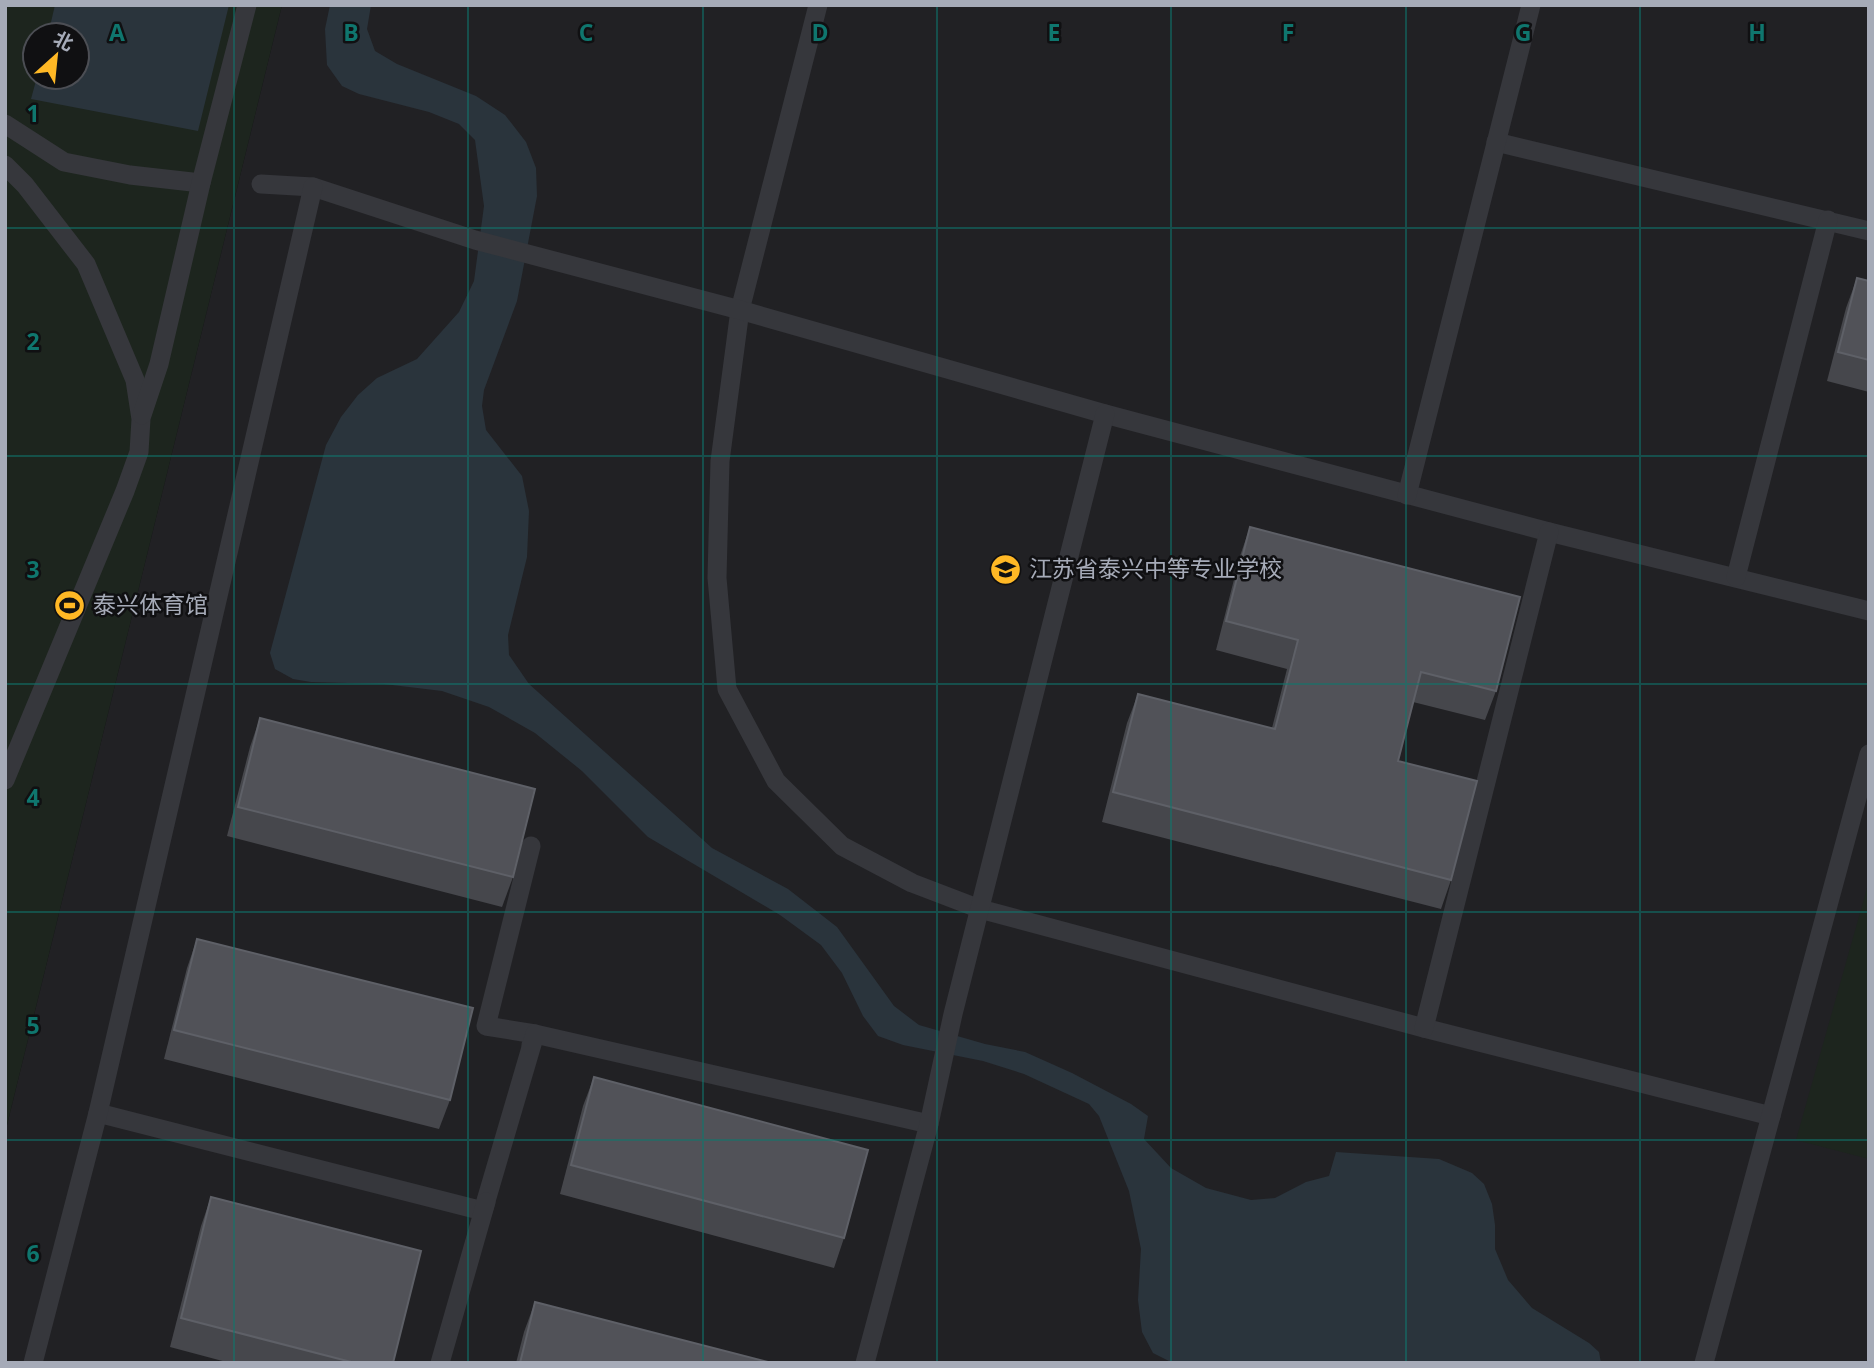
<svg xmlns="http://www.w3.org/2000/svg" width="1874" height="1368" font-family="'Open Sans','Noto Sans SC',sans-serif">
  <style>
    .built { fill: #212124 }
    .green { fill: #1d251e; fill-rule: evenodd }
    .water { fill: #2a343c }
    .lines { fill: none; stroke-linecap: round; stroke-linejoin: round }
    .service { stroke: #36373c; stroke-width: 19 }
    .wall { fill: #46474c }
    .building { fill: #515258; stroke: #5e6067; stroke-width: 2 }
    .grid { fill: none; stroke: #0f766e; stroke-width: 2; stroke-opacity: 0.55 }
    .labels { text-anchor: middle; stroke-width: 5; stroke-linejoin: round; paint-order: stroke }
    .poi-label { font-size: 23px; fill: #a6abb8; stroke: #101012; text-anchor: start }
    .grid-label { font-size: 23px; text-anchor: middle; font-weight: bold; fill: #0f766e; stroke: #101012; stroke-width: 5; stroke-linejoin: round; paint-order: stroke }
  </style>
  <rect width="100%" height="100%" fill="#151517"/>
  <path class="built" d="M282 5H1869V1363H5V1133Z"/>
  <g class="green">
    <path d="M5 5H282L5 1133ZM35 35H77V77H35Z"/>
    <path d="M1869 881V1159L1796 1140Z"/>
  </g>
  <g class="water">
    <path d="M55 5H229L198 131 31 99 37 77H77V35H48Z"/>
    <path d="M330 5H371L367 29 375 51 397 64 476 96 505 115 526 142 536 168 537 196 517 301 484 390 482 406 486 430 522 476 529 511 527 557 508 635 509 655 529 684 712 848 788 889 837 927 894 1006 919 1025 985 1044 1025 1052 1072 1073 1131 1104 1148 1116 1144 1139 1171 1168 1206 1188 1251 1200 1275 1198 1306 1182 1329 1176 1336 1152 1439 1159 1472 1173 1484 1184 1492 1204 1495 1225V1249L1508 1280 1532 1308 1589 1343 1599 1352 1601 1363H1173L1153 1353 1142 1332 1138 1300 1141 1249 1129 1191 1099 1116 1089 1104 1024 1074 983 1061 903 1045 878 1036 863 1016 842 973 821 945 780 915 648 837 582 771 535 733 489 707 442 691 384 684 311 682 293 679 275 669 270 653 326 445 341 417 358 395 377 378 417 359 459 312 474 281 484 206 475 140 459 124 429 112 359 94 342 86 327 65 325 29Z"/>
  </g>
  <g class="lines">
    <g class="service">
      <path d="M818 5 740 310 720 461 717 578 727 689 776 781 842 846 912 883 980 909 1424 1028 1771 1116"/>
      <path d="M5 124 64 162 130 175 201 183"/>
      <path d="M1496 142 1869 231"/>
      <path d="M5 165 25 185 86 264 135 380 141 419 139 452 125 491 5 780"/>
      <path d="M261 184 313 187 475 240 740 310 1105 414 1549 532 1869 611"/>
      <path d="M142 415 159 364 201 183 247 5"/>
      <path d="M1407 495 1531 5"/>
      <path d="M1736 577 1828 220"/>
      <path d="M1424 1028 1549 532"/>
      <path d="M531 1045 535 1034 486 1026 531 846"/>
      <path d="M98 1113 483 1211 535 1034 929 1124"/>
      <path d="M33 1363 98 1113 313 187"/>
      <path d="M440 1363 486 1202"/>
      <path d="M865 1363 929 1124 953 1014 1105 414"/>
      <path d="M1704 1363 1869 754"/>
    </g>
  </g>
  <g class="wall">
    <path d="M1857 278 1869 281V392L1827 381 1846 308Z"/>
    <path d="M1250 527 1496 691 1485 720 1413 702 1398 761 1451 880 1441 909 1102 822 1127 723 1138 694 1272 728 1287 669 1216 650 1240 556Z"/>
    <path d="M260 718 513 877 502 907 227 836 250 747Z"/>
    <path d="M197 939 450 1100 439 1129 164 1059 187 968Z"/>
    <path d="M594 1077 844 1238 834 1268 560 1194 583 1106Z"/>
    <path d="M211 1197 393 1363H230L170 1347 201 1226Z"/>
    <path d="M535 1302 772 1363H516L524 1332Z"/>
  </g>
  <g class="building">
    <path d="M1857 278 1869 281V360L1838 352Z"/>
    <path d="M1250 527 1520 597 1496 691 1421 672 1398 761 1477 781 1451 880 1113 792 1138 694 1275 729 1298 640 1226 621Z"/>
    <path d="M260 718 535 789 513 877 238 807Z"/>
    <path d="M197 939 473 1008 450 1100 174 1030Z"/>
    <path d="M594 1077 868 1150 844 1238 571 1165Z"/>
    <path d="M211 1197 421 1251 393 1363H355L181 1318Z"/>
    <path d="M535 1302 772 1363H520Z"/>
  </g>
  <path class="grid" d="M234 5V1363M468 5V1363M703 5V1363M937 5V1363M1171 5V1363M1406 5V1363M1640 5V1363M5 228H1869M5 456H1869M5 684H1869M5 912H1869M5 1140H1869"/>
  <defs>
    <symbol id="school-disc" viewBox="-11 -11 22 22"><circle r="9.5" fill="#ffb825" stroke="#101012"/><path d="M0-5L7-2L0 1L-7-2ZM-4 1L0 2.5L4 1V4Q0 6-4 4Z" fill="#111"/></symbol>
    <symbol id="stadium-disc" viewBox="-11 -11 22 22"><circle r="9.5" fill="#ffb825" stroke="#101012"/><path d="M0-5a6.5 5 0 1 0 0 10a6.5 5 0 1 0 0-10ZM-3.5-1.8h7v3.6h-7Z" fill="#111"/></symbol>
  </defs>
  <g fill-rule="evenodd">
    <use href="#school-disc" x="988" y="552" width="35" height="35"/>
    <use href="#stadium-disc" x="52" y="588" width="35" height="35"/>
  </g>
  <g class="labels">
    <g class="poi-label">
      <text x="1029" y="577">江苏省泰兴中等专业学校</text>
      <text x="93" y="613">泰兴体育馆</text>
    </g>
  </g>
  <g class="grid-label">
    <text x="117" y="41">A</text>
    <text x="351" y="41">B</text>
    <text x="586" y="41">C</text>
    <text x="820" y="41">D</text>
    <text x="1054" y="41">E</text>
    <text x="1288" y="41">F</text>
    <text x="1523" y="41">G</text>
    <text x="1757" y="41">H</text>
    <text x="33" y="122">1</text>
    <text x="33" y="350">2</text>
    <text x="33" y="578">3</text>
    <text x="33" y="806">4</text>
    <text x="33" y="1034">5</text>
    <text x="33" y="1262">6</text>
  </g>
  <rect width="1874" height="1368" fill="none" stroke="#a6abb8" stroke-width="14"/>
  <g transform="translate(56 56) rotate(27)"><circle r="33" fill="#101012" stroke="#4c4e54" stroke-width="2"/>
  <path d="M0-5L12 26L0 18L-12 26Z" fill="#ffb825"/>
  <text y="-10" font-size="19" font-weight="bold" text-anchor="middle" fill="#a6abb8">北</text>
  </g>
</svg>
